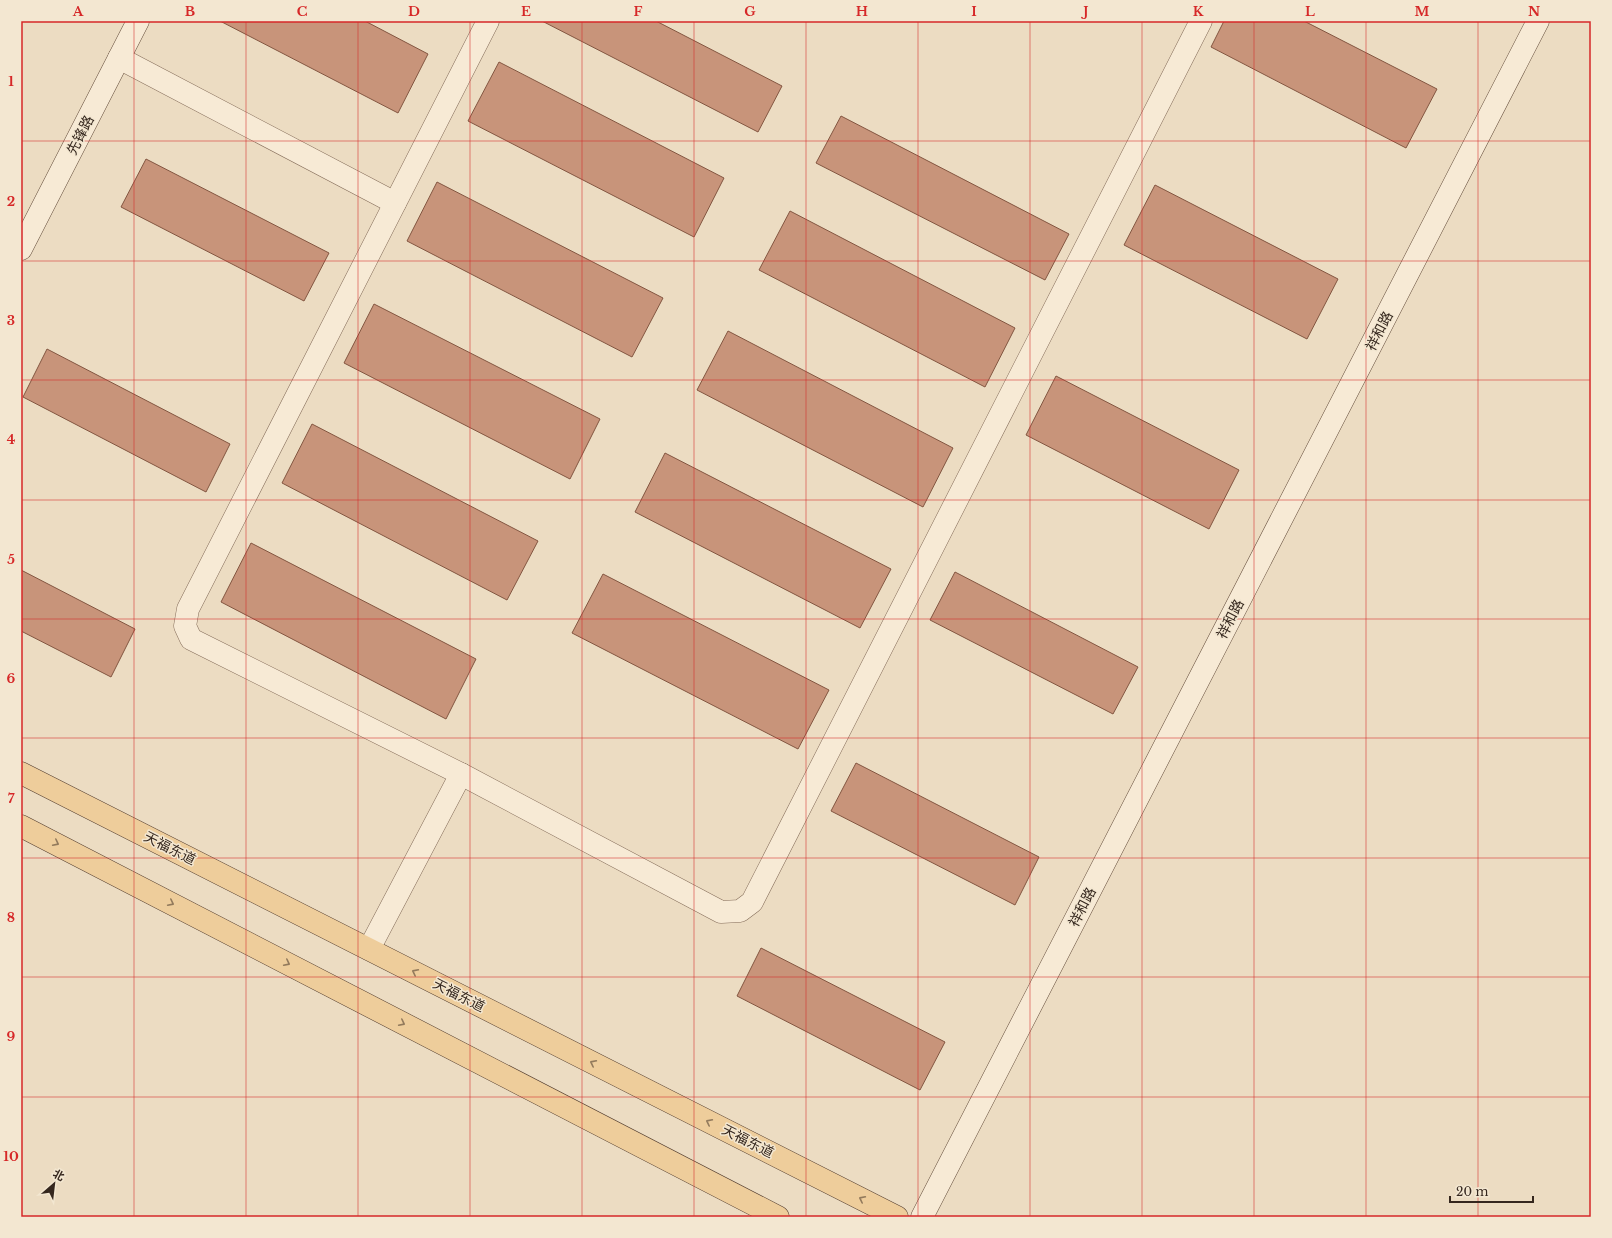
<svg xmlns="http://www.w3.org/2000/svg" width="1612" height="1238" font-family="'Libre Baskerville','Noto Sans SC',serif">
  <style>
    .building { fill: #c8947a; stroke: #835641 }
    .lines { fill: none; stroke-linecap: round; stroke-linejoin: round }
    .street-casing { stroke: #856d5a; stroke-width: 23 }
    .secondary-casing { stroke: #664f3d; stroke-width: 23 }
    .primary-casing { stroke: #523c2e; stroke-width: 23 }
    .street { stroke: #f7ead5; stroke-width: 22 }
    .secondary { stroke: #f7ead5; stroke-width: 22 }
    .primary { stroke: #eecd9b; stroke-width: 22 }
    .oneway { stroke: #927a5c }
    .grid { fill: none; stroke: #d62828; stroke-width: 1; stroke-opacity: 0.55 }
    .labels { text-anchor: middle; stroke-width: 3; stroke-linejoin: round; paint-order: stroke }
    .street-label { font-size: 14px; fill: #35271e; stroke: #f3e7d1 }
    .neatline { fill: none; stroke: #d62828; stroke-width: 1.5 }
    .grid-label { font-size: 13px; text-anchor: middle; font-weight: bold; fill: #d62828 }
  </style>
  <rect width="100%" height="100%" fill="#ecdcc2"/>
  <g class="building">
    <path d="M220 21H365L428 54 398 113Z"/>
    <path d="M542 21H656L782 86 758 132Z"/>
    <path d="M1224 21H1304L1437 89 1406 148 1211 47Z"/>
    <path d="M499 62 724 178 694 237 468 121Z"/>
    <path d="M841 116 1069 234 1045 280 816 163Z"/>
    <path d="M146 159 329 253 304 301 121 207Z"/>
    <path d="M437 182 663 298 632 357 407 241Z"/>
    <path d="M1155 185 1338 279 1307 339 1124 245Z"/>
    <path d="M790 211 1015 328 985 387 759 270Z"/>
    <path d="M374 304 600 419 570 479 344 363Z"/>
    <path d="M728 331 953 448 923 507 697 390Z"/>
    <path d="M47 349 230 444 206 492 23 397Z"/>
    <path d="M1056 376 1239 470 1209 529 1026 435Z"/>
    <path d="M312 424 538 541 507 600 282 483Z"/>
    <path d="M665 453 891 569 860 628 635 512Z"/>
    <path d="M251 543 476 659 446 719 221 602Z"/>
    <path d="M21 570 135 629 111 677 21 631Z"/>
    <path d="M955 572 1138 667 1113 714 930 620Z"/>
    <path d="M603 574 829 690 798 749 572 633Z"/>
    <path d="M856 763 1039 857 1015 905 831 811Z"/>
    <path d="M761 948 945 1042 920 1090 737 996Z"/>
  </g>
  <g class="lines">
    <defs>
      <g id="street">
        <path d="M488 21 188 609 185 626 191 639 461 774 721 912 740 911 752 902 1201 21"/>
        <path d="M119 58 395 203"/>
        <path d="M369 949 461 774"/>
      </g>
      <g id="secondary">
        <path d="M21 249 138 21"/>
        <path d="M922 1217 1538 21"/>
      </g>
      <g id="primary">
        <path d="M21 773 897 1217"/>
        <path d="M21 826 778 1217"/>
      </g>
    </defs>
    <use href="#street" class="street-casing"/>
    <use href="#secondary" class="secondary-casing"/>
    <use href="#primary" class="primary-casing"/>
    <use href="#street" class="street"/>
    <use href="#secondary" class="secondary"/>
    <use href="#primary" class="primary"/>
  </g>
  <defs><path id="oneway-chevron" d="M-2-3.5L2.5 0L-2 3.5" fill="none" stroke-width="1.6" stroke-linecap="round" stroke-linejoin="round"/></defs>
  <g class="oneway">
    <use href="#oneway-chevron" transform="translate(56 843) rotate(27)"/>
    <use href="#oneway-chevron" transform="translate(171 903) rotate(27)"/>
    <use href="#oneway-chevron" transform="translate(287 963) rotate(27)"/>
    <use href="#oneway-chevron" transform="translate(415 972) rotate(-153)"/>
    <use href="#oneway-chevron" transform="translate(402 1023) rotate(27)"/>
    <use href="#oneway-chevron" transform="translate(593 1063) rotate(-153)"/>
    <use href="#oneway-chevron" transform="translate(709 1122) rotate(-153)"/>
    <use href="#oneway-chevron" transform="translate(862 1199) rotate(-153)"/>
  </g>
  <path class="grid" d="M134 21V1217M246 21V1217M358 21V1217M470 21V1217M582 21V1217M694 21V1217M806 21V1217M918 21V1217M1030 21V1217M1142 21V1217M1254 21V1217M1366 21V1217M1478 21V1217M21 141H1591M21 261H1591M21 380H1591M21 500H1591M21 619H1591M21 738H1591M21 858H1591M21 977H1591M21 1097H1591"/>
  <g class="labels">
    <g class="street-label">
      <text transform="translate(80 135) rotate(-63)" y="5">先锋路</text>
      <text transform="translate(1379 331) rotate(-63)" y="5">祥和路</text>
      <text transform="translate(1230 619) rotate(-63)" y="5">祥和路</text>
      <text transform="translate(170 848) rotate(27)" y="5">天福东道</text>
      <text transform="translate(1082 907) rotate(-63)" y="5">祥和路</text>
      <text transform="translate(459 995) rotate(27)" y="5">天福东道</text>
      <text transform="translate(748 1141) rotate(27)" y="5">天福东道</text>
    </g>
  </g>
  <rect width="1612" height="1238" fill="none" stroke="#f3e7d1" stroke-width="44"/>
  <g transform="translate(54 1184) rotate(28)" stroke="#f3e7d1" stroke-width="3" paint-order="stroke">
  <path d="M0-3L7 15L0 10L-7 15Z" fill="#35271e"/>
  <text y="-6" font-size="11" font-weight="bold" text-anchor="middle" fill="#35271e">北</text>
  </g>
  <path d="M1450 1196v6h83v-6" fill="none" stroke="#35271e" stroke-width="2"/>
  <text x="1456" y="1196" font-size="12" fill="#35271e" stroke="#f3e7d1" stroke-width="3" paint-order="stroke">20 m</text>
  <rect x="22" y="22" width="1568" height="1194" class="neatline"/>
  <g class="grid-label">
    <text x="78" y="16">A</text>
    <text x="190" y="16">B</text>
    <text x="302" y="16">C</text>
    <text x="414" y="16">D</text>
    <text x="526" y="16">E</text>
    <text x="638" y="16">F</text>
    <text x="750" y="16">G</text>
    <text x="862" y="16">H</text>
    <text x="974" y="16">I</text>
    <text x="1086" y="16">J</text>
    <text x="1198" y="16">K</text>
    <text x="1310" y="16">L</text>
    <text x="1422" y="16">M</text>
    <text x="1534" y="16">N</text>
    <text x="11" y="86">1</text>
    <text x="11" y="206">2</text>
    <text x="11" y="325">3</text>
    <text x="11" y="444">4</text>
    <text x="11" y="564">5</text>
    <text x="11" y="683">6</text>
    <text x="11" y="803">7</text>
    <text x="11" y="922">8</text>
    <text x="11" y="1041">9</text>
    <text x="11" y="1161">10</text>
  </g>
</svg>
